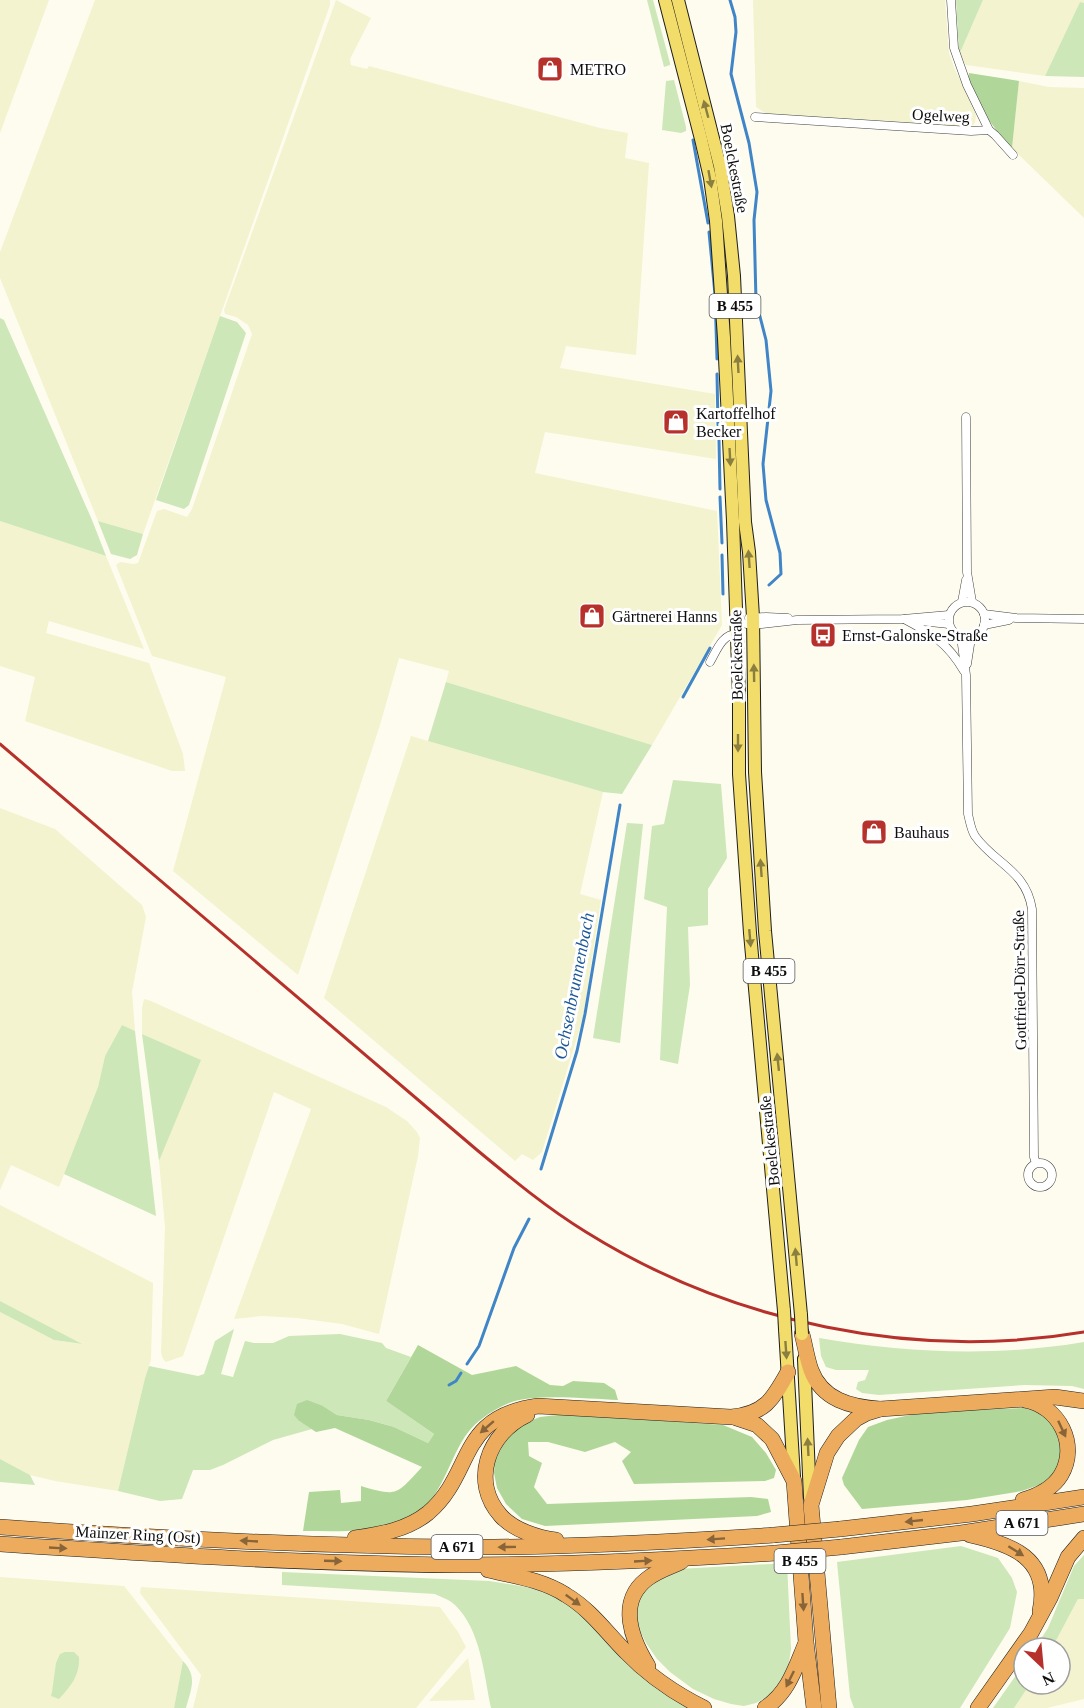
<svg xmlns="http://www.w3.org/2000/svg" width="1084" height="1708" font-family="Georgia,serif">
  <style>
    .farmland { fill: #f3f3cf }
    .green { fill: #cde7b9 }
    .forest { fill: #b0d799 }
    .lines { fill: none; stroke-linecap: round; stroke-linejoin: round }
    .stream { stroke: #4085c7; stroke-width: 3 }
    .street-casing { stroke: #404040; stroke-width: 9 }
    .primary-casing { stroke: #1e1e1e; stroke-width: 14 }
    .highway-casing { stroke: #1e1e1e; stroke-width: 16 }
    .street { stroke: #fff; stroke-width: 8 }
    .primary { stroke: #f2dc6a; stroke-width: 12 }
    .highway { stroke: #edab5d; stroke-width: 15 }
    .rail { stroke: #b7312c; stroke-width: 3 }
    .primary-bridge-casing { stroke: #1e1e1e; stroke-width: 14; stroke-linecap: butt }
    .highway-bridge-casing { stroke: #1e1e1e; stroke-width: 16; stroke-linecap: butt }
    .primary-bridge { stroke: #f2dc6a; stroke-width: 12 }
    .highway-bridge { stroke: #edab5d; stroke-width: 15 }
    .oneway { fill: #8b7f40 }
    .oneway2 { fill: #886439 }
    .labels { text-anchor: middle; stroke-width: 6; stroke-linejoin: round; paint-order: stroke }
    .shield { fill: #fff; stroke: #565656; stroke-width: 1.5 }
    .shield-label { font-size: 15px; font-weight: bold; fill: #0d0d0d }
    .poi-label { font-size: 16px; fill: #0d0d0d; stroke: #fff; text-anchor: start }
    .street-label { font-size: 16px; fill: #0d0d0d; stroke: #fff }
    .water-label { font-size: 18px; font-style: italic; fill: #1c5899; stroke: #fff }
  </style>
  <rect width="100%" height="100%" fill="#fefcee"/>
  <g class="farmland">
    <path d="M0 0H49L0 133Z"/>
    <path d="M95 0H330V5L143 534 98 521 0 278V252Z"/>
    <path d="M336 0 371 18 350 59 351 65 367 69 369 66 600 128 628 133 625 158 649 163 636 355 566 346 560 368 715 394 716 459 545 432 535 473 717 511 722 625 652 745 446 682 449 671 399 658 380 725 298 975 173 871 226 677 152 656 116 565 120 562 133 564 138 563 157 511 164 509 187 517 192 509 252 334 248 325 236 317 225 314 224 310Z"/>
    <path d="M753 0H945L949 53 955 70 973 104 976 116 975 123 969 128 768 115 756 107Z"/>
    <path d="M983 0H1084V3L1080 2 1045 76 966 65 959 55Z"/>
    <path d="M1019 81 1049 87 1084 88V218L1012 148Z"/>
    <path d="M0 521 106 556 144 649 49 621 46 633 149 663 183 754 185 771H172L25 721 35 677 0 666Z"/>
    <path d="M411 736 603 792 580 894 601 900 583 1018 542 1152 533 1160 522 1154 515 1161 324 998Z"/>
    <path d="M0 808 55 829 142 905 146 917 132 992 135 1031 122 1025 105 1056 98 1087 59 1187 11 1165 0 1190Z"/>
    <path d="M144 999 151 1001 386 1107 407 1121 417 1132 420 1138 418 1156 379 1334 342 1324 297 1318 262 1316 234 1319 311 1109 274 1092 183 1356 166 1362 163 1359 161 1353 165 1227 159 1161 200 1060 142 1034V1008Z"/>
    <path d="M0 1205 153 1283 151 1360 145 1378 118 1491 55 1481 30 1475 0 1459V1312L54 1340 80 1344 0 1301Z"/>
    <path d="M0 1577 124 1586 183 1661 174 1708H0Z"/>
    <path d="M141 1587 440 1607 458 1632 466 1647 416 1708H193L201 1675 140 1593Z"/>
    <path d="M1078 1599H1084V1699L1047 1708H1014L1030 1684H1060V1648H1052Z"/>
    <path d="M468 1658 475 1700 429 1701Z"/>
  </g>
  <g class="green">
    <path d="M647 0H653L670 63V65L664 67Z"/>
    <path d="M956 0H983L959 55Z"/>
    <path d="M1080 2 1084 3V77L1045 76Z"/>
    <path d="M674 80 686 127V131L681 133 662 130 666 81Z"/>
    <path d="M220 316 237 322 246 333 189 505 184 509 156 500Z"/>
    <path d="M0 318 4 320 92 520 106 556 0 521Z"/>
    <path d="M98 521 143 534 137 555 130 559 111 554Z"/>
    <path d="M446 682 652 745 622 794 603 792 428 741Z"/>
    <path d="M673 780 721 784 727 858 708 889V925L688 927 690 985 678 1064 660 1060 667 907 644 899 652 826 664 824Z"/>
    <path d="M627 823 643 824 620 1043 593 1038Z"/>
    <path d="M122 1025 135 1031 156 1216 64 1174 98 1087 105 1056Z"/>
    <path d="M142 1034 201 1060 159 1161Z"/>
    <path d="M0 1301 82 1344 54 1340 0 1312Z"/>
    <path d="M234 1329 221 1374 233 1377 245 1341 254 1343H273L289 1336 340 1334 382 1343 386 1348 411 1357 386 1401 434 1434 428 1443 394 1427 369 1420 337 1415 323 1406 299 1421 312 1429 273 1440 223 1465 210 1470H193L182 1499 160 1501 118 1491 145 1378 149 1366 198 1376 204 1374 215 1341Z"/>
    <path d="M819 1338C907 1353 996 1357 1084 1342V1389L1072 1386 1025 1385 879 1395 862 1393 856 1389 858 1382 865 1380 869 1370H836L826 1367 821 1356Z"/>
    <path d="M0 1459 30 1475 35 1485 0 1482Z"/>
    <path d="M961 1546 998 1558 1012 1578 1017 1592 1010 1628 960 1708H854L850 1697 837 1562Z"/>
    <path d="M1084 1555V1599H1078L1052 1648H1035L1048 1628 1074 1566Z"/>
    <path d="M787 1563 791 1649 788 1669 782 1682 771 1694 764 1699 756 1703 744 1706 731 1704 714 1699 693 1689 670 1672 657 1659 646 1643 639 1629 636 1615 637 1604 649 1583 678 1569Z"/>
    <path d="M282 1572 489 1581 527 1587 557 1597 582 1610 690 1708H491C484 1675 481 1630 455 1605 450 1600 441 1597 435 1594L282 1585Z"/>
    <path d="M65 1652H74L79 1657C80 1675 71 1686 59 1699L51 1696 52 1692 56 1663 60 1654Z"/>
    <path d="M183 1661C198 1677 191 1689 186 1708H174Z"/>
    <path d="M1024 1664V1684H1030L1014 1708H993Z"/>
  </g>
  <g class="forest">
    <path d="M969 73 1019 81 1012 148C999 135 964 92 969 73Z"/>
    <path d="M418 1345 472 1375 516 1366 550 1385 563 1386 573 1381 604 1383 615 1390 618 1400C590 1399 533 1393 509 1403 490 1411 471 1424 461 1443 446 1469 439 1502 411 1517 377 1534 339 1531 303 1531L309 1492 340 1490 341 1503 361 1501V1486C398 1497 396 1495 422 1467L335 1428 316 1432 299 1421 294 1415 297 1404 307 1400 323 1406 337 1415 369 1420 394 1427 428 1443 434 1434 386 1401Z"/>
    <path d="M1024 1408 1044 1414 1056 1422 1064 1449 1057 1471 1049 1478 1039 1485 1022 1491 967 1500 862 1509 844 1485 842 1478 859 1440 868 1427 887 1420 924 1412Z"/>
    <path d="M566 1414 723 1425 752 1437 766 1453 776 1470 774 1478 765 1481 634 1484 622 1461 631 1452 615 1442 585 1452 548 1442H528L529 1456 542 1463 534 1487 547 1504 751 1497 768 1499 771 1512 757 1516 545 1526 522 1519 506 1504 497 1488 494 1473 495 1456 513 1430 525 1423 540 1417Z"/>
  </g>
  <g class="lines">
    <g class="stream">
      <path d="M730 0 735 17 736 32 731 74 749 143 757 192 754 220 756 301 766 340 771 391 763 464 766 500 780 553 781 574 769 585"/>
      <path d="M693 140 708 223"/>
      <path d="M709 232 715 294 717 359"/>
      <path d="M717 374 718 425"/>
      <path d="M719 440 720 489"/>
      <path d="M720 497 722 543"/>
      <path d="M722 555 723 594"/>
      <path d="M683 697 710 648"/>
      <path d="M541 1169 577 1051 585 1014 620 805"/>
      <path d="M467 1364 479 1346 514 1248 529 1219"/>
      <path d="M449 1385 456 1381 461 1373"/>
    </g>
    <defs>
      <g id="street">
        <path d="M755 117 971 131 989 130 967 85 954 48 951 0"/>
        <path d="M989 130 995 135 1013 155"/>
        <path d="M966 417 967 572 972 602"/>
        <circle cx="967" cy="620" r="18"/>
        <path d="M962 602 966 580"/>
        <path d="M984 614 1016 618 1084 619"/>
        <path d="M749 618 766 617 788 618"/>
        <path d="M904 619C932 634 947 642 964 671"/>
        <path d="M920 621 949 624"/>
        <path d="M736 622 753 625 797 620 903 619 949 615"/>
        <path d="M984 625 1009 620"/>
        <path d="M961 637 966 675 968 814C970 822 971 830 975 836 995 864 1026 870 1032 909L1034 1157 1036 1163"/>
        <path d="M710 662C717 650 722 634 737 634"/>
        <path d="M967 664 971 638"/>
        <circle cx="1040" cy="1175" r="12"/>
      </g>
      <g id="primary">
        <path d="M665 0 701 139 710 178 716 221 724 338 733 521 739 696V774L750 933 784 1311"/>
        <path d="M678 0 720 166 728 216 734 276 745 522 749 552 753 617 755 772 765 931 801 1315"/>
        <path d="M785 1329 794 1477"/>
        <path d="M804 1359 810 1498"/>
      </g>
      <g id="highway">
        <path d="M802 1334C805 1345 807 1359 811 1370 822 1400 851 1407 880 1409L1055 1397 1084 1401"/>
        <path d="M527 1415C488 1433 470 1482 501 1516 514 1530 538 1538 556 1540"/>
        <path d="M736 1418 757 1425 772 1439 794 1481 806 1642 814 1708"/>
        <path d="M1023 1500C1037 1496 1053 1488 1061 1475 1079 1445 1059 1406 1025 1400"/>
        <path d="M0 1527C152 1538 305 1546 457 1547 563 1548 669 1542 774 1535"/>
        <path d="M840 1529 972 1514 1084 1497"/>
        <path d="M970 1535C1011 1544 1051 1558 1040 1611"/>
        <path d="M355 1538C381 1534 407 1530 428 1513 475 1473 456 1417 538 1406L731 1417C765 1414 773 1399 788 1372"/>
        <path d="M0 1544C152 1554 305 1564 458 1565 564 1565 670 1560 776 1553"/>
        <path d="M841 1547 961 1533 1084 1514"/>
        <path d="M488 1570C514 1576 543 1580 566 1595 591 1610 606 1632 626 1652 648 1675 676 1694 704 1708"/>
        <path d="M648 1666C632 1640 617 1602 647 1579 657 1571 670 1567 681 1562"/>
        <path d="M765 1708C788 1693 795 1669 805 1645"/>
        <path d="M829 1708 811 1505 827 1453 838 1436 856 1419 867 1413 880 1409"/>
        <path d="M978 1708 1031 1633 1050 1598 1068 1557 1084 1538"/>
      </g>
    </defs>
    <use href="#street" class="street-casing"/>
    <use href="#primary" class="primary-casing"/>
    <use href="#highway" class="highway-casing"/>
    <use href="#street" class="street"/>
    <use href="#primary" class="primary"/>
    <use href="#highway" class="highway"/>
    <path class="rail" d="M0 744 477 1150C512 1179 547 1208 586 1232 732 1323 914 1361 1084 1332"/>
    <defs>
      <g id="primary-bridge">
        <path d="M784 1311 785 1329"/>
        <path d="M801 1315 802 1334"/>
      </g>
      <g id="highway-bridge">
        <path d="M774 1535 840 1529"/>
        <path d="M776 1553 841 1547"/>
      </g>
    </defs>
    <use href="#primary-bridge" class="primary-bridge-casing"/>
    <use href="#highway-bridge" class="highway-bridge-casing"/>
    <use href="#primary-bridge" class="primary-bridge"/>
    <use href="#highway-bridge" class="highway-bridge"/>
  </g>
  <defs><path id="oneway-solid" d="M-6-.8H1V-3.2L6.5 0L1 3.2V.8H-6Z" transform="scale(1.5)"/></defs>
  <g class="oneway">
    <use href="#oneway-solid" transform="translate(706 109) rotate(-105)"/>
    <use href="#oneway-solid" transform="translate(710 179) rotate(80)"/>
    <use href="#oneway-solid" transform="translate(738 364) rotate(-93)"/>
    <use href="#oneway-solid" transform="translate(730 457) rotate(87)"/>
    <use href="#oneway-solid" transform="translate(749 559) rotate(-94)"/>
    <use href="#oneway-solid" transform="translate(754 673) rotate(-91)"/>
    <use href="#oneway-solid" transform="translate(738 743) rotate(90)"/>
    <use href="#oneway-solid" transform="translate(761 868) rotate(-94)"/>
    <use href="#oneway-solid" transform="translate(750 938) rotate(85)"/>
    <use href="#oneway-solid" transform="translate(778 1062) rotate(-96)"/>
    <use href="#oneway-solid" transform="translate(796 1257) rotate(-95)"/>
    <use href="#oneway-solid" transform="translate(786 1350) rotate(86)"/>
    <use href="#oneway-solid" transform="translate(808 1447) rotate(-93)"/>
  </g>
  <g class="oneway2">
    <use href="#oneway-solid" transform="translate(487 1427) rotate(139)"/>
    <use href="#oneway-solid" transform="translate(1062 1429) rotate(65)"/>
    <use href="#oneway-solid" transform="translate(914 1521) rotate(174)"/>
    <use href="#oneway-solid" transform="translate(716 1539) rotate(176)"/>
    <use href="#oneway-solid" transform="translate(249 1541) rotate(-177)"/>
    <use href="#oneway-solid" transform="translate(507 1547) rotate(179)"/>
    <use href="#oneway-solid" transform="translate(58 1548) rotate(3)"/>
    <use href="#oneway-solid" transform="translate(1016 1551) rotate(32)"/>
    <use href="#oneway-solid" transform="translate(333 1561) rotate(2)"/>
    <use href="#oneway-solid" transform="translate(643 1561) rotate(-3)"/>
    <use href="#oneway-solid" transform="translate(573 1600) rotate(36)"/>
    <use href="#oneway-solid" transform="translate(803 1602) rotate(86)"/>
    <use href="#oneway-solid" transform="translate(790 1679) rotate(116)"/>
  </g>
  <defs>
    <symbol id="shop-square" viewBox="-11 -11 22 22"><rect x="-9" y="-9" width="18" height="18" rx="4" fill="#b7312c" stroke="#fff"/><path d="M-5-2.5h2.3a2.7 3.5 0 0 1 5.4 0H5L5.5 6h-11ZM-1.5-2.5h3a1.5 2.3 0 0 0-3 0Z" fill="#fff"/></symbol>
    <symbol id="bus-square" viewBox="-11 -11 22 22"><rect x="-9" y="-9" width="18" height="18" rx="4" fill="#b7312c" stroke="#fff"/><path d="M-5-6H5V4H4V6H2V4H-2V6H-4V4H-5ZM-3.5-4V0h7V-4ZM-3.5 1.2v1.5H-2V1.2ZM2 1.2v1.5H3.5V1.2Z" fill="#fff"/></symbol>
  </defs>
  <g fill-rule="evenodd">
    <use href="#shop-square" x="535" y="54" width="30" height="30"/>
    <use href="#shop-square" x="661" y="407" width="30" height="30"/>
    <use href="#shop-square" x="577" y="601" width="30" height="30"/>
    <use href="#bus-square" x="808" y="620" width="30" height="30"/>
    <use href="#shop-square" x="859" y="817" width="30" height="30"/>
  </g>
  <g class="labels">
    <g class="shield">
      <rect x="709.5" y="294" width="51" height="24" rx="4.5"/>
      <rect x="743.5" y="959" width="51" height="24" rx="4.5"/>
      <rect x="996.5" y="1511" width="51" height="24" rx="4.5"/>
      <rect x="431.5" y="1535" width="51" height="24" rx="4.5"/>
      <rect x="774.5" y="1549" width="51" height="24" rx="4.5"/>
    </g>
    <g class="shield-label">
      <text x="735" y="311">B 455</text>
      <text x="769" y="976">B 455</text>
      <text x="1022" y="1528">A 671</text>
      <text x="457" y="1552">A 671</text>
      <text x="800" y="1566">B 455</text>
    </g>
    <g class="poi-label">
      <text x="570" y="75">METRO</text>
      <text x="696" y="419">Kartoffelhof<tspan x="696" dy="18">Becker</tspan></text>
      <text x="612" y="622">Gärtnerei Hanns</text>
      <text x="842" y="641">Ernst-Galonske-Straße</text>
      <text x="894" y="838">Bauhaus</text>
    </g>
    <g class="street-label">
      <text transform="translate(941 115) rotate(3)" y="6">Ogelweg</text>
      <text transform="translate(735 168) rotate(79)" y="6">Boelckestraße</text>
      <text transform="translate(736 655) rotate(-91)" y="6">Boelckestraße</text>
      <text transform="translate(1019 980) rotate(-91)" y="6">Gottfried-Dörr-Straße</text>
      <text transform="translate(769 1141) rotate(-96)" y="6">Boelckestraße</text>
      <text transform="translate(138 1534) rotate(3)" y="6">Mainzer Ring (Ost)</text>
    </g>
    <g class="water-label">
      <text transform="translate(574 986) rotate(-79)" y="6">Ochsenbrunnenbach</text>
    </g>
  </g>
  <g transform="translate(1042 1666) rotate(154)"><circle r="28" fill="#ffffff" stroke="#9e9e9e" stroke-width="1.5"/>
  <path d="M0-4.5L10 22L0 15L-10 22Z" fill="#b7312c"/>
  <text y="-9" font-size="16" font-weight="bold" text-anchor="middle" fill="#0d0d0d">N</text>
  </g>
</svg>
